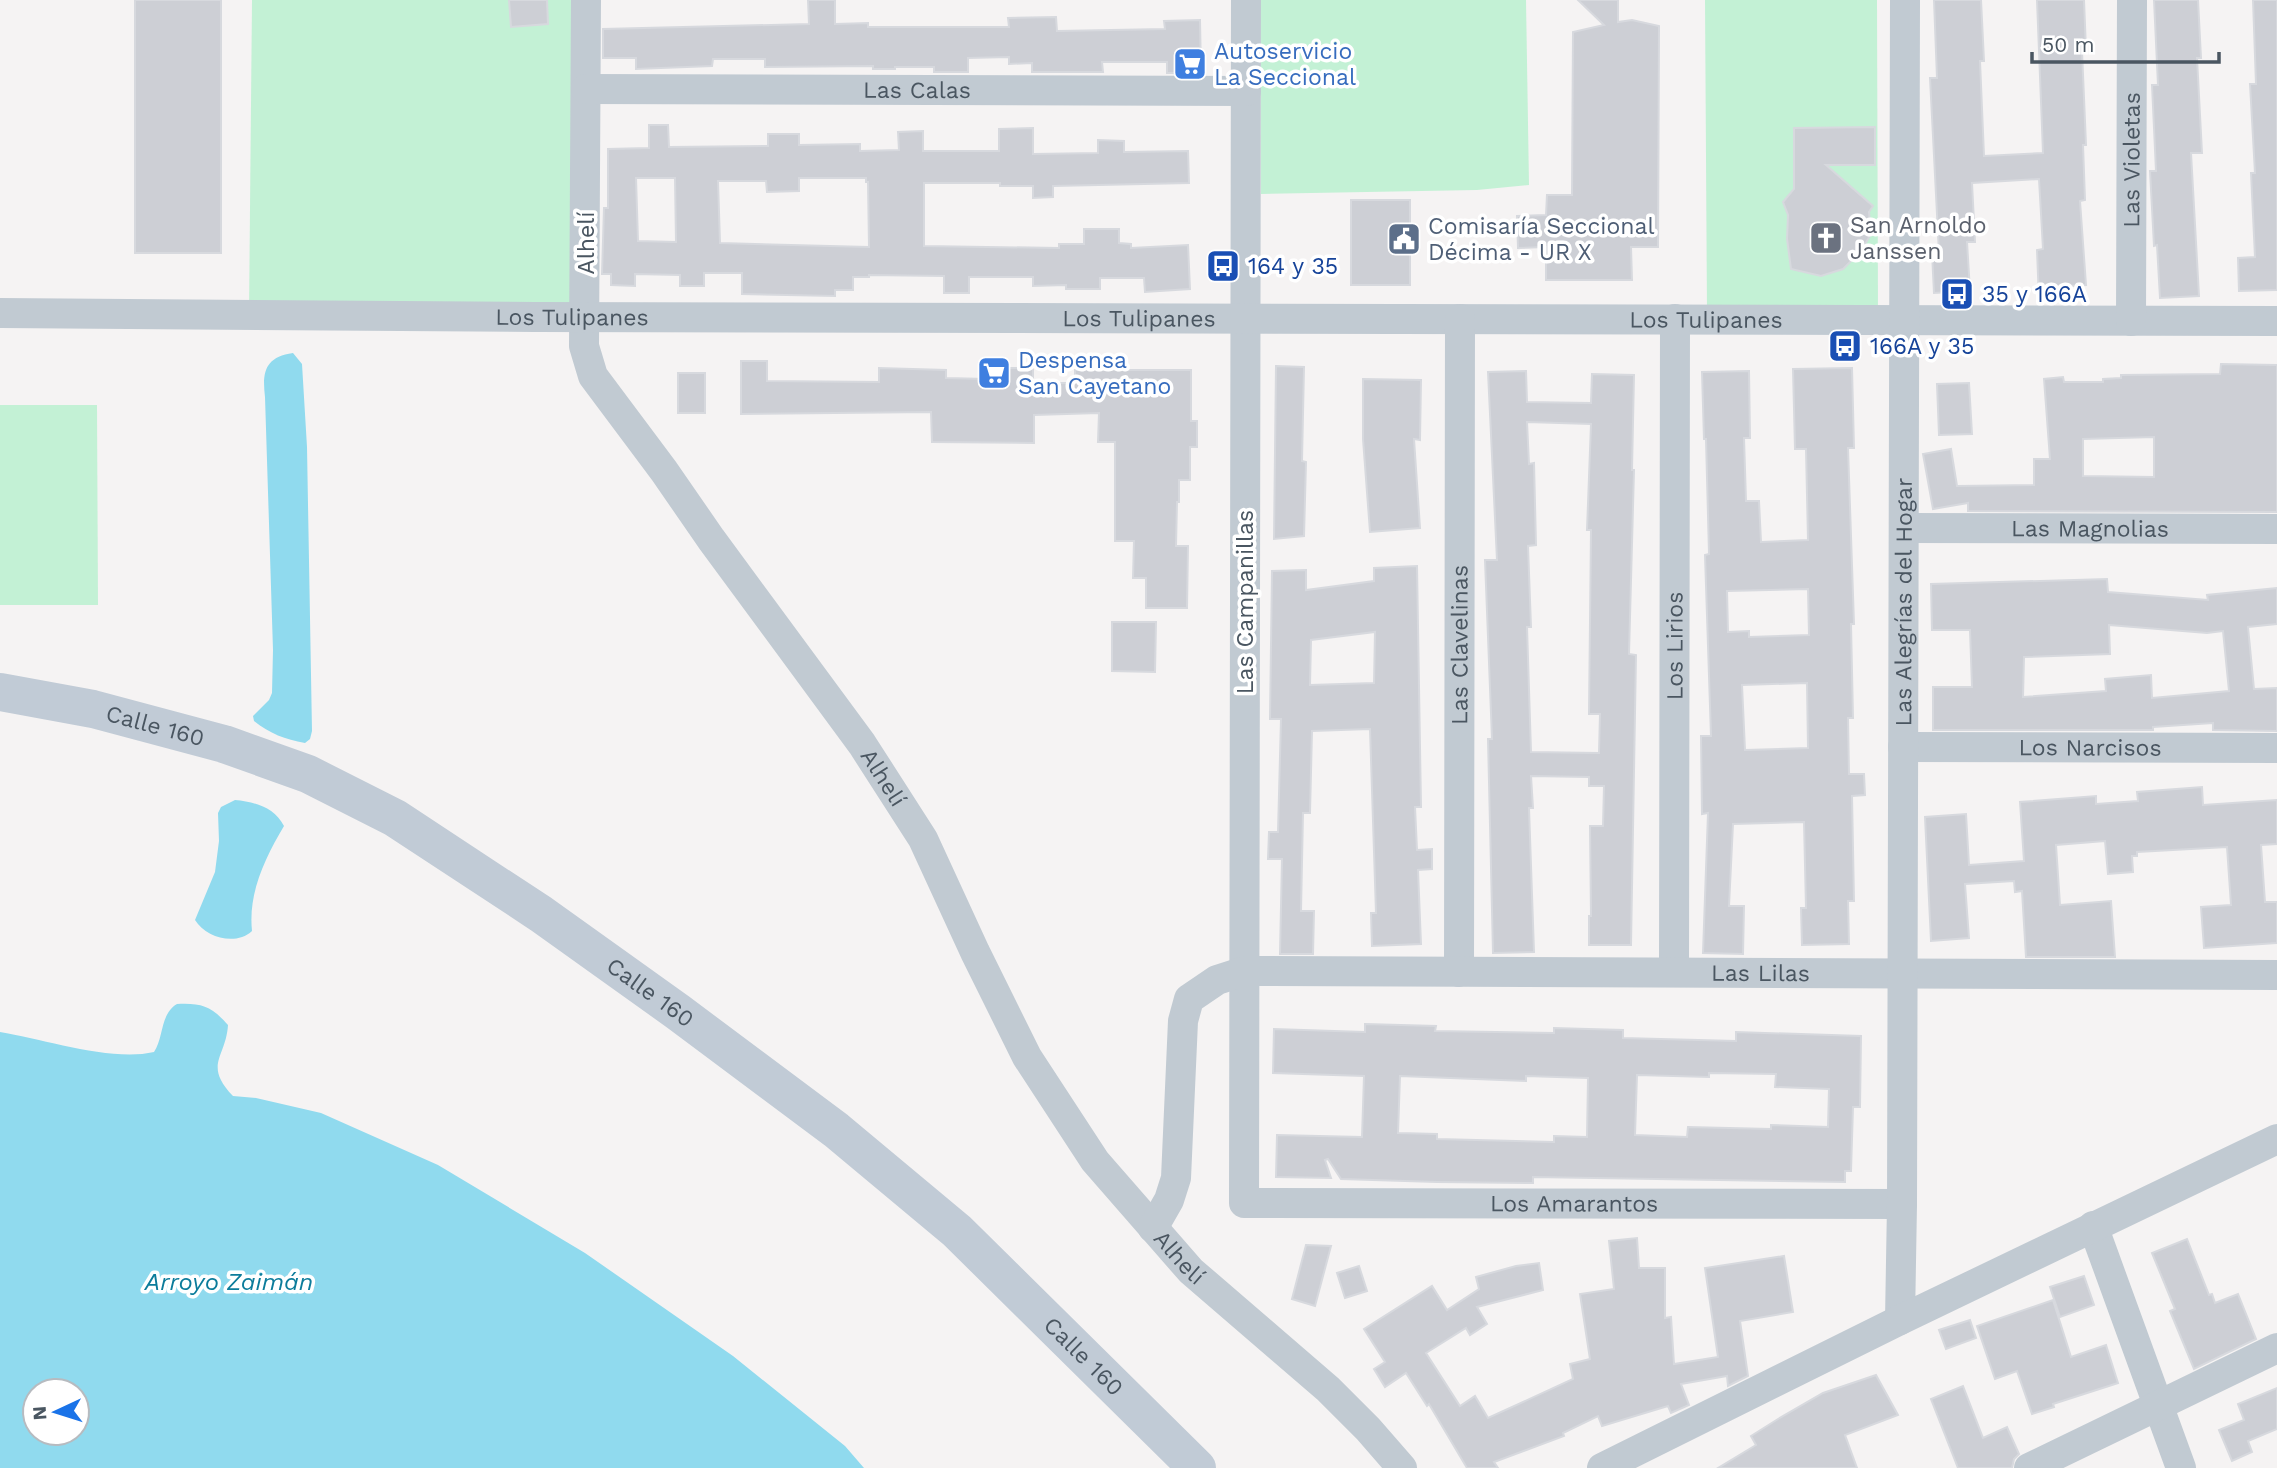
<svg xmlns="http://www.w3.org/2000/svg" width="2277" height="1468" font-family="'Work Sans',sans-serif">
  <style>
    .green { fill: #c3f1d5 }
    .water { fill: #90daee; fill-rule: evenodd }
    .building { fill: #cdcfd5; stroke: #d7d9de; stroke-width: 2; fill-rule: evenodd }
    .lines { fill: none; stroke-linecap: round; stroke-linejoin: round }
    .street { stroke: #c1cad2; stroke-width: 30 }
    .secondary { stroke: #c1cbd6; stroke-width: 38 }
    .labels { text-anchor: middle; stroke-width: 7; stroke-linejoin: round; paint-order: stroke }
    .shop-label { font-size: 23px; fill: #366cbe; stroke: #fff; text-anchor: start }
    .street-label { font-size: 23px; fill: #4a5661; stroke: #fff }
    .worship-label { font-size: 23px; fill: #5b616d; stroke: #fff; text-anchor: start }
    .service-label { font-size: 23px; fill: #4e5e75; stroke: #fff; text-anchor: start }
    .transit-label { font-size: 23px; fill: #164399; stroke: #fff; text-anchor: start }
    .water-label { font-size: 24px; font-style: italic; fill: #0c7c9b; stroke: #fff }
  </style>
  <rect width="100%" height="100%" fill="#f5f3f3"/>
  <g class="green">
    <path d="M252 0H586V317L249 315Z"/>
    <path d="M1261 0H1526L1529 185 1477 190 1261 194Z"/>
    <path d="M1705 0H1877L1878 314 1707 315Z"/>
    <path d="M0 405H97L98 605H0Z"/>
  </g>
  <g class="water">
    <path d="M293 353 302 364 307 447 312 731 310 739 305 743C285 739 270 734 254 721L253 716 269 700 272 693 273 650 265 397C262 372 265 357 293 353Z"/>
    <path d="M235 800C255 802 274 807 284 826 265 858 248 893 252 931 236 946 206 938 195 920L215 872 219 841 218 813 221 807Z"/>
    <path d="M177 1004C202 1003 211 1006 228 1025 226 1058 203 1064 233 1096L256 1098 321 1113 438 1165 585 1253 733 1356 845 1446 864 1468H0V1032C44 1039 111 1062 154 1052 164 1037 160 1014 177 1004ZM35 1391H77V1433H35Z"/>
  </g>
  <g class="building">
    <rect x="135" y="0" width="86" height="253"/>
    <path d="M509 0H547L548 24 511 27Z"/>
    <path d="M808 0H835V24L868 23V27H1009L1008 18 1056 17 1057 31 1165 29 1164 21 1200 20 1201 73H1167V62H1102L1103 72H1032V63L1009 64V57L968 58V72H934V67H895V69H873V66L765 67V59H713L712 66 636 69V58H603V29L809 24Z"/>
    <path d="M1578 0H1618V22L1632 20 1659 26 1658 247H1631L1632 280H1546V247L1518 248 1517 216 1546 215 1547 195H1572L1573 32 1604 25Z"/>
    <path d="M1934 0H1981L1984 61H1980L1984 156 2043 153 2037 0H2084L2086 50 2082 51 2086 145H2083L2085 200 2080 201 2086 285 2071 286 2072 299 2039 300 2037 250 2043 249 2039 179 1972 183 1975 242H1967L1970 291 1934 293 1932 253H1939L1930 78H1937Z"/>
    <path d="M2154 0H2198L2201 58H2197L2202 153H2191L2199 296 2160 298 2157 245 2154 246 2150 171H2156L2152 85H2158Z"/>
    <path d="M2253 0H2277V290L2239 291 2238 258 2255 257 2251 173H2255L2250 84H2256Z"/>
    <path d="M649 125H668L669 147 768 146V134H799V145L860 144V151L899 150 898 132 923 131V151H999V129L1033 128V154L1098 153V140L1124 141V152L1188 151 1189 183 1053 186V197L1033 198V186H1000V183H924V246L1059 248V244H1084V229H1119V243L1131 244V248L1188 245 1190 289 1145 292 1144 278H1100V289H1066V285L1033 286V277H969V293H944V276L869 275V277H853V290H835V296L742 294V273H704V286H680V275L635 274V286L611 285V274H602L604 208H608V149L649 148ZM636 178H675L676 242 638 241ZM799 178H866V182H868L869 247 720 243 718 181H766L767 192 799 191Z"/>
    <path d="M1875 127V165H1826L1873 206 1869 212 1871 234 1861 251 1843 269 1821 276 1791 269 1787 239 1788 215 1783 202 1794 189V128Z"/>
    <rect x="1351" y="200" width="59" height="85"/>
    <path d="M741 361H767V381L879 382V368L946 370V378L986 379V368H1033V383H1075V370H1191V421H1197V447H1190V480H1179V502H1177L1176 546H1188L1187 608H1146V578H1133L1134 541H1115V442H1098L1099 413 1034 415V443L932 442 931 412 741 414Z"/>
    <path d="M2221 364 2277 365V512L1968 511V503L1933 509 1923 454 1951 449 1957 486 2034 485V459H2050L2044 379 2063 377 2064 382H2103V379L2121 378V375L2220 374ZM2154 437V477L2083 476V439Z"/>
    <path d="M1276 366 1304 367 1302 461 1306 462 1304 536 1274 539Z"/>
    <path d="M1852 368 1854 448H1848L1854 624H1851L1853 718H1848L1849 774H1864L1865 795 1852 796 1854 901H1848L1849 944 1802 945 1801 908H1806L1804 822 1733 824 1729 906H1744L1743 954 1703 953 1708 813 1702 814 1701 736H1711L1705 555 1709 554 1706 439H1704L1702 372 1749 371 1750 438H1744L1746 501H1759L1761 542 1808 540 1806 449H1795L1793 369ZM1808 589 1809 635 1749 637V631L1728 632 1727 591ZM1807 683 1808 748 1745 750 1742 685Z"/>
    <path d="M1526 371 1527 402 1591 403 1592 374 1634 375 1632 470H1634L1629 654 1636 655 1631 945H1589V916H1591L1590 826H1603L1604 786H1589V777L1531 776 1533 808H1529L1534 952 1493 953 1488 739H1492L1485 560H1497L1488 372ZM1527 422 1591 424 1587 530H1591L1589 714H1600L1599 753 1531 752 1527 627H1531L1528 546 1536 545 1534 463 1529 464Z"/>
    <rect x="678" y="373" width="27" height="40"/>
    <path d="M1363 379 1421 380 1420 440 1414 439 1420 528 1370 532 1363 439Z"/>
    <path d="M1969 383 1972 434 1939 435 1937 384Z"/>
    <path d="M1417 566 1421 807H1415L1417 850 1432 849V869L1418 870 1421 944 1372 946 1371 913H1376L1370 729 1312 731 1310 813H1303L1301 911H1314L1313 954H1280L1282 859H1268L1269 832H1278L1281 719H1270L1272 571 1306 570V590L1374 581V568ZM1375 632 1374 683 1310 685 1311 640Z"/>
    <path d="M2107 579 2108 592 2208 600 2207 595 2277 588V624L2248 627 2254 689 2277 688V731L2213 730V723L2153 727V730H1933V687H1972L1970 630H1932L1931 584ZM2109 625 2207 633 2223 631 2229 691 2152 698 2151 675 2105 679 2106 691 2023 697 2024 657 2110 654Z"/>
    <path d="M1112 622H1156L1155 672 1112 671Z"/>
    <path d="M2202 787 2203 805 2277 800V844L2261 845 2265 902H2277V943L2204 948 2201 907 2231 905 2227 847 2137 852V856H2132L2133 872 2108 874 2105 841 2056 845 2060 905 2111 901 2115 957H2026L2022 891 2015 892 2014 881 1965 884 1969 938 1931 941 1925 817 1966 814 1969 865 2024 861 2020 802 2096 796V804L2138 801 2137 792Z"/>
    <path d="M1365 1024 1436 1026 1435 1031 1554 1033V1028L1623 1030V1038L1736 1041V1032L1861 1036 1860 1107H1853L1851 1171H1845V1182L1533 1177V1183L1437 1182 1341 1179 1328 1159 1325 1160 1331 1178 1276 1177 1277 1135 1362 1137 1364 1076 1273 1073 1274 1029 1365 1032ZM1709 1073 1776 1074 1775 1087 1829 1089 1828 1127 1771 1125V1129L1688 1127 1687 1137 1635 1135 1637 1075 1709 1077ZM1400 1076 1526 1081V1076L1588 1078 1587 1137 1554 1136V1142L1437 1139V1134L1398 1133Z"/>
    <path d="M1637 1238 1639 1268H1665V1318L1671 1317 1674 1364 1718 1357 1705 1268 1784 1256 1793 1312 1740 1321 1748 1376 1728 1386 1727 1376 1681 1384 1689 1405 1671 1413 1668 1406 1602 1426 1598 1416 1563 1433 1564 1436 1494 1462 1498 1468H1467L1429 1404 1427 1406 1406 1373 1385 1387 1374 1369 1385 1362 1364 1329 1432 1286 1447 1310 1479 1289 1476 1277 1516 1266 1539 1263 1543 1290 1477 1307 1487 1324 1470 1335 1466 1328 1426 1353 1460 1406 1475 1396 1488 1418 1573 1379 1570 1364 1590 1359 1580 1294 1614 1289 1609 1241Z"/>
    <path d="M2187 1239 2209 1295 2212 1294 2215 1303 2238 1294 2256 1339 2194 1369 2170 1311 2175 1309 2152 1253Z"/>
    <path d="M1306 1245 1331 1246 1315 1306 1292 1299Z"/>
    <path d="M1359 1266 1367 1291 1345 1298 1337 1273Z"/>
    <path d="M2084 1276 2094 1305 2060 1317 2050 1287Z"/>
    <path d="M2053 1300 2071 1357 2106 1345 2118 1383 2053 1404 2054 1407 2032 1414 2017 1371 1995 1379 1977 1326Z"/>
    <path d="M1970 1320 1976 1338 1946 1349 1939 1330Z"/>
    <path d="M1876 1375 1898 1415 1845 1435 1857 1468H1718L1756 1445 1751 1436 1778 1419 1823 1393Z"/>
    <path d="M1963 1386 1983 1438 2007 1427 2019 1454 2014 1459 2012 1468H1958L1931 1399Z"/>
    <path d="M2277 1388V1429L2248 1441 2252 1452 2232 1461 2219 1430 2244 1420 2238 1404Z"/>
  </g>
  <g class="lines">
    <g class="street">
      <path id="s1" d="M586 0 584 346 593 376 664 471 711 539 862 744 923 839 975 952 1027 1057 1095 1161 1191 1271 1328 1389 1368 1429 1402 1468"/>
      <path id="s2" d="M1246 0 1244 1203 1902 1204"/>
      <path id="s3" d="M586 89 1246 91"/>
      <path id="s4" d="M0 313 535 317 2277 321"/>
      <path id="s5" d="M2131 321 2132 0"/>
      <path id="s6" d="M1904 528 2277 529"/>
      <path id="s7" d="M1903 747 2277 748"/>
      <path id="s8" d="M1459 972 1460 319"/>
      <path id="s9" d="M1674 972 1675 319"/>
      <path d="M2093 1226 2181 1468"/>
      <path id="s10" d="M1153 1228 1169 1200 1176 1178 1183 1021 1189 999 1217 980 1245 971 2277 975"/>
      <path id="s11" d="M1900 1320 1902 1204 1905 0"/>
      <path d="M1602 1468 1900 1320 2277 1139"/>
      <path d="M2029 1468 2277 1348"/>
    </g>
    <path class="secondary" id="s12" d="M0 692 93 709 224 744 308 774 395 818 541 914 678 1012 836 1130 957 1231 1197 1468"/>
  </g>
  <defs>
    <symbol id="supermarket-square" viewBox="-11 -11 22 22"><rect x="-9" y="-9" width="18" height="18" rx="4" fill="#3f7fe0" stroke="#fff"/><path d="M-6-5.5h2.5l.6 2H6L4.5 2H-2.5L-4.4-4H-6ZM-1.5 3.2a1.3 1.3 0 1 0 .1 0ZM3 3.2a1.3 1.3 0 1 0 .1 0Z" fill="#fff"/></symbol>
    <symbol id="church-square" viewBox="-11 -11 22 22"><rect x="-9" y="-9" width="18" height="18" rx="4" fill="#6b7280" stroke="#fff"/><path d="M-1.2-6h2.4v3.5h3.3v2.4h-3.3V6h-2.4V-.1h-3.3v-2.4h3.3Z" fill="#fff"/></symbol>
    <symbol id="civic-square" viewBox="-11 -11 22 22"><rect x="-9" y="-9" width="18" height="18" rx="4" fill="#5c6f8a" stroke="#fff"/><path d="M-.6-6.5H3V-4.5H.6V-3L4-1V1h2V6H-6V1h2V-1L-.6-3ZM-1.2 2.5V6h2.4V2.5Z" fill="#fff"/></symbol>
    <symbol id="bus-square" viewBox="-11 -11 22 22"><rect x="-9" y="-9" width="18" height="18" rx="4" fill="#1a4fb4" stroke="#fff"/><path d="M-5-6H5V4H4V6H2V4H-2V6H-4V4H-5ZM-3.5-4V0h7V-4ZM-3.5 1.2v1.5H-2V1.2ZM2 1.2v1.5H3.5V1.2Z" fill="#fff"/></symbol>
  </defs>
  <g fill-rule="evenodd">
    <use href="#supermarket-square" x="1171" y="45" width="38" height="38"/>
    <use href="#church-square" x="1807" y="219" width="38" height="38"/>
    <use href="#civic-square" x="1385" y="220" width="38" height="38"/>
    <use href="#bus-square" x="1204" y="247" width="38" height="38"/>
    <use href="#bus-square" x="1938" y="275" width="38" height="38"/>
    <use href="#bus-square" x="1826" y="327" width="38" height="38"/>
    <use href="#supermarket-square" x="975" y="354" width="38" height="38"/>
  </g>
  <g class="labels">
    <g class="shop-label">
      <text x="1214" y="59">Autoservicio<tspan x="1214" dy="26">La Seccional</tspan></text>
      <text x="1018" y="368">Despensa<tspan x="1018" dy="26">San Cayetano</tspan></text>
    </g>
    <g class="street-label">
      <text dy="8" stroke="none"><textPath href="#s3" startOffset="331">Las Calas</textPath></text>
      <text dy="8" stroke="none"><textPath href="#s5" startOffset="161">Las Violetas</textPath></text>
      <text transform="translate(586 243) rotate(-90)" y="8">Alhelí</text>
      <text dy="8" stroke="none"><textPath href="#s4" startOffset="572">Los Tulipanes</textPath></text>
      <text dy="8" stroke="none"><textPath href="#s4" startOffset="1139">Los Tulipanes</textPath></text>
      <text dy="8" stroke="none"><textPath href="#s4" startOffset="1706">Los Tulipanes</textPath></text>
      <text dy="8" stroke="none"><textPath href="#s6" startOffset="186">Las Magnolias</textPath></text>
      <text transform="translate(1245 602) rotate(-90)" y="8">Las Campanillas</text>
      <text dy="8" stroke="none"><textPath href="#s11" startOffset="718">Las Alegrías del Hogar</textPath></text>
      <text dy="8" stroke="none"><textPath href="#s8" startOffset="327">Las Clavelinas</textPath></text>
      <text dy="8" stroke="none"><textPath href="#s9" startOffset="326">Los Lirios</textPath></text>
      <text dy="8" stroke="none"><textPath href="#s12" startOffset="159">Calle 160</textPath></text>
      <text dy="8" stroke="none"><textPath href="#s7" startOffset="187">Los Narcisos</textPath></text>
      <text dy="8" stroke="none"><textPath href="#s1" startOffset="873">Alhelí</textPath></text>
      <text dy="8" stroke="none"><textPath href="#s10" startOffset="814">Las Lilas</textPath></text>
      <text dy="8" stroke="none"><textPath href="#s12" startOffset="726">Calle 160</textPath></text>
      <text dy="8" stroke="none"><textPath href="#s2" startOffset="1533">Los Amarantos</textPath></text>
      <text dy="8" stroke="none"><textPath href="#s1" startOffset="1440">Alhelí</textPath></text>
      <text dy="8" stroke="none"><textPath href="#s12" startOffset="1293">Calle 160</textPath></text>
    </g>
    <g class="worship-label">
      <text x="1850" y="233">San Arnoldo<tspan x="1850" dy="26">Janssen</tspan></text>
    </g>
    <g class="service-label">
      <text x="1428" y="234">Comisaría Seccional<tspan x="1428" dy="26">Décima - UR X</tspan></text>
    </g>
    <g class="transit-label">
      <text x="1248" y="274">164 y 35</text>
      <text x="1982" y="302">35 y 166A</text>
      <text x="1870" y="354">166A y 35</text>
    </g>
    <g class="water-label">
      <text x="229" y="1290">Arroyo Zaimán</text>
    </g>
  </g>
  <g transform="translate(56 1412) rotate(266)"><circle r="33" fill="#ffffff" stroke="#b7bbc0" stroke-width="2"/>
  <path d="M0-5L12 26L0 18L-12 26Z" fill="#1a73e8"/>
  <text y="-10" font-size="19" font-weight="bold" text-anchor="middle" fill="#4a5661">N</text>
  </g>
  <path d="M2032 52v10h187v-10" fill="none" stroke="#4a5661" stroke-width="3.5"/>
  <text x="2042" y="52" font-size="21" fill="#4a5661" stroke="#ffffff" stroke-width="5" paint-order="stroke">50 m</text>
</svg>
